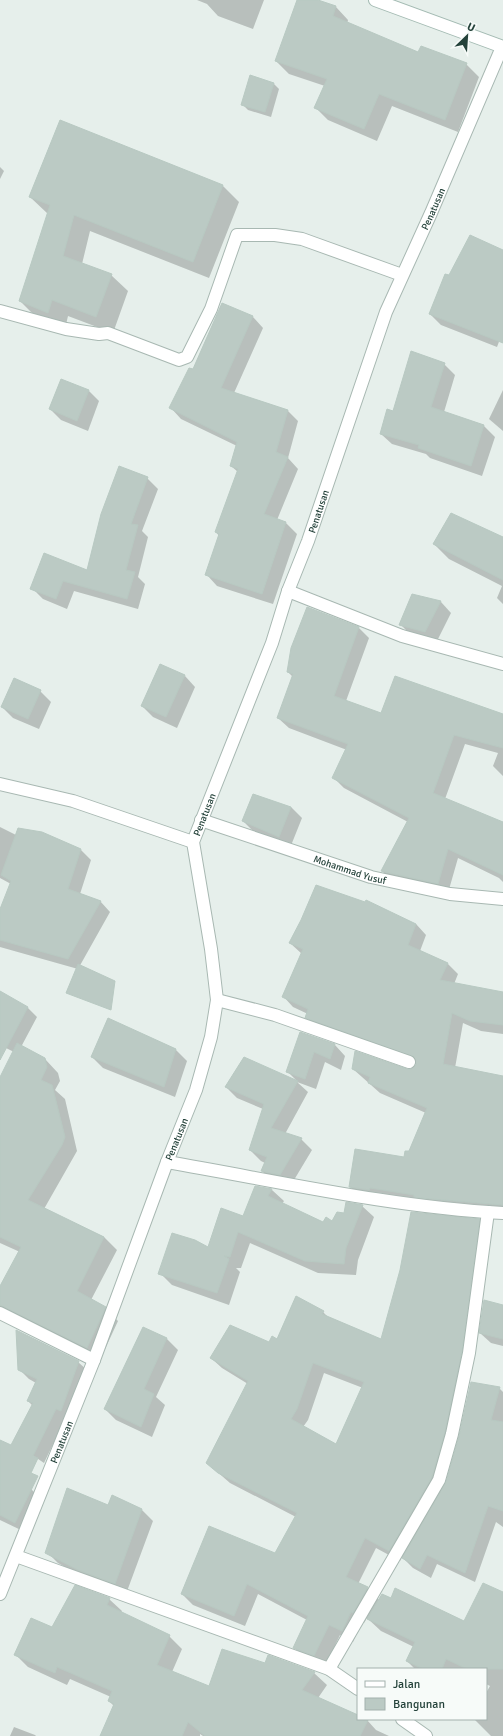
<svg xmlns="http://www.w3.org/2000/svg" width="503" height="1736" font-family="Signika,sans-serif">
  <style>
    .shadow { fill: #0003; fill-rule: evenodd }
    .building { fill: #bbcac4; stroke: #b8c9c2; fill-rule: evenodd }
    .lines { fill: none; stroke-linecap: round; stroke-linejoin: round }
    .minor-casing { stroke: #a8b8b2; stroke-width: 14 }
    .secondary-casing { stroke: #a4bbb3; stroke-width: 14 }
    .minor { stroke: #fff; stroke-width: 12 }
    .secondary { stroke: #fff; stroke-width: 12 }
    .labels { text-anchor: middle; stroke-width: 3; stroke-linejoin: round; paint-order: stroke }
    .street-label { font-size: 10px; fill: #24423a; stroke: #f7fbf9 }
  </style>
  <rect width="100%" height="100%" fill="#e6efeb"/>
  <g class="shadow">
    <path d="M197 0H264L253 29 218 16 207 4Z"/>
    <path d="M298 0H315L336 7 348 20 347 24 419 53 466 64 479 77 458 132 392 106 377 141 328 120 315 107 325 86 289 74 276 61Z"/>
    <path d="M274 84 279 89 271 117 248 110 243 105Z"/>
    <path d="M0 167 4 171 0 179Z"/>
    <path d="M223 186 239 202 209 278 90 231 82 264 111 275 128 291 113 333 68 316 65 329 37 318 20 301 48 214 30 197Z"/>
    <path d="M503 251V340L500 339 497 347 441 325 430 314 449 276Z"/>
    <path d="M222 304 253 317 263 328 234 393 287 410 298 421 288 458 298 469 277 520 286 523 297 534 273 604 217 586 207 575 219 536 216 532 238 472 231 466 237 446 181 419 171 408 193 370Z"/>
    <path d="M444 364 455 375 444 412 484 426 495 437 482 476 430 458 426 454 392 444 381 434 394 413Z"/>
    <path d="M503 390V431L489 419Z"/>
    <path d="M89 391 99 401 88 431 61 420 50 409Z"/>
    <path d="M147 478 158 489 142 531 148 537 138 577 145 584 138 609 74 591 67 609 43 599 32 588 87 571Z"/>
    <path d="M503 538V604L497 598 502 586 449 559 434 544Z"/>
    <path d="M413 595 441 602 451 613 436 643 411 635 400 624Z"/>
    <path d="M308 608 359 628 369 638 346 701 381 714H503V776L493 766 498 753 465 744 445 799 503 823V882L499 878 458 858 448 893 392 881 382 871 408 822 344 788 334 778 347 750 289 728 278 718 293 677 288 672Z"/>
    <path d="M185 676 195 687 177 728 153 717 142 706Z"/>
    <path d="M40 691 51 702 39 729 13 718 2 707Z"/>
    <path d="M291 807 302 818 290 848 254 832 243 821Z"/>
    <path d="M0 827 16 835 41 833 81 850 91 860 80 894 100 901 110 912 78 969 0 947V911L11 884 0 878Z"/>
    <path d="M416 924 426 935 420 951 448 964 458 974 454 984 503 993V1034L481 1031 463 1023 455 1068 503 1077V1215L360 1197 350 1187 405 1158 409 1152 426 1113 380 1093 353 1069 411 1070 417 1064 317 1028 307 1017 308 1014 293 1007 283 996 302 954 290 943Z"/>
    <path d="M0 993 28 1008 37 1017 21 1047 45 1059 58 1073 60 1081 55 1090 65 1099 77 1151 44 1209 104 1237 117 1250 91 1300 105 1308 118 1321 100 1360 0 1308V1289L20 1252 0 1243V1079L14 1052 0 1045Z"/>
    <path d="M108 1019 176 1050 187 1061 175 1097 103 1068 92 1057Z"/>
    <path d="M301 1033 335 1045 345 1056 341 1070 325 1062 316 1089 297 1082 308 1092 285 1134 301 1139 312 1150 291 1185 273 1182 262 1171 265 1163 261 1161 250 1150 263 1109 237 1098 226 1087 244 1058 298 1082 287 1071Z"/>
    <path d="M256 1187 272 1190 284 1201 282 1204 324 1223 333 1222 362 1206 374 1217 358 1260 356 1275 318 1273 250 1243 241 1268H236L240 1272 229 1305 172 1285 160 1273 208 1249 244 1217Z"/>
    <path d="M479 1220 490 1231 455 1443 442 1490 499 1388 503 1392V1527L496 1522 475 1582 437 1564 431 1578 413 1568 402 1557 400 1561 376 1548 358 1584 367 1588 379 1600 391 1599 465 1622 503 1594V1736H491L474 1719H486V1693L490 1686 486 1684V1669H415L407 1661 414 1647 381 1631 367 1618 364 1623 362 1622 353 1642 340 1635 325 1666 306 1659 295 1648 307 1620 258 1594 245 1626 193 1605 182 1594 276 1554 296 1517 230 1483 207 1463 248 1384 222 1368 211 1358 277 1340 296 1297 323 1312 328 1317 382 1340ZM477 1228H479L462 1357H460ZM324 1373 363 1388 337 1445 303 1427 308 1420Z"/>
    <path d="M503 1306V1346L491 1343 480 1333Z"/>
    <path d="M143 1328 167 1339 178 1350 156 1397 165 1405 152 1437 116 1420 105 1409Z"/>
    <path d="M78 1362 88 1371 44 1463 25 1450 33 1406 28 1401 36 1383 29 1379 19 1369Z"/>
    <path d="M0 1473 31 1489 41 1499 25 1532 0 1520Z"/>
    <path d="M112 1496 142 1510 153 1521 126 1594 90 1581 58 1563 47 1552 108 1506Z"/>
    <path d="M109 1599 122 1611 121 1613 169 1636 182 1649 172 1672 237 1736H203L200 1734V1736H101L114 1706 109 1701 111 1697 70 1679 67 1685 28 1667 16 1655 53 1629Z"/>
    <path d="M314 1673 327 1685 318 1698 358 1716V1719L367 1720 376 1730 389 1736H256Z"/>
    <path d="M14 1727 35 1735 36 1736H10Z"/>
  </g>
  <g class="building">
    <path d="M297 0H318L336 6 333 16 418 52 421 46 467 63 445 120 379 94 364 129 314 108 327 79 275 61Z"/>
    <path d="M250 75 274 83 265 112 241 105Z"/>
    <path d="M60 120 223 185 193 262 74 215 63 256 112 274 96 317 52 300 48 313 19 301 50 205 29 197Z"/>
    <path d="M470 235 503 250V343L429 314 445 274 449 275Z"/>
    <path d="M222 303 253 316 221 388 288 410 276 452 288 457 264 514 286 522 262 594 205 575 219 534 215 532 238 469 230 466 237 442 169 408 189 368 193 369Z"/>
    <path d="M411 351 445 363 431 407 484 425 471 466 418 448 419 445 380 434 387 409 393 411Z"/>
    <path d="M61 379 89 390 77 421 49 409Z"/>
    <path d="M119 466 148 477 131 524 138 525 126 570 135 572 127 599 63 581 56 599 30 589 44 553 87 570 101 514Z"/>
    <path d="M451 513 503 537V580L433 544Z"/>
    <path d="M412 594 441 601 425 632 399 625Z"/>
    <path d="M307 607 359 627 334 696 381 713 395 676 503 714V748L454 735 433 793 503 822V875L448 849 438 884 381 871 409 818 332 778 348 744 277 718 293 674 287 672 291 648Z"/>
    <path d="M160 664 185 675 166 717 141 706Z"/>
    <path d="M14 678 41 690 28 719 1 707Z"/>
    <path d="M253 794 291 807 279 837 242 821Z"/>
    <path d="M18 828 42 832 81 849 68 889 101 901 68 959 0 940V909L11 881 1 875Z"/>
    <path d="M316 885 365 902 366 900 416 924 408 945 448 963 440 980 503 992V1025L470 1021 452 1013 443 1064 503 1076V1205L419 1198 414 1197V1195L370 1188 369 1190 349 1187 355 1149 404 1157 405 1151H409L427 1108 368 1083 370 1077 352 1069 355 1051 407 1069H411L416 1065 414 1057 305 1018 308 1009 282 997 303 949 289 943 301 920Z"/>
    <path d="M78 964 115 981 111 1010 66 993Z"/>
    <path d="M0 991 28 1007 0 1060Z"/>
    <path d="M108 1018 176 1049 164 1087 91 1057Z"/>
    <path d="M300 1032 335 1044 330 1059 314 1052 305 1079 286 1072Z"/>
    <path d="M17 1043 45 1058 47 1067 41 1080 52 1085 65 1137 62 1145 28 1200 104 1237 77 1291 106 1307 87 1348 0 1305V1286L21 1247 0 1237V1077Z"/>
    <path d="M244 1057 298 1081 271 1128 302 1138 280 1175 261 1171 267 1157 249 1150 264 1104 225 1087Z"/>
    <path d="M255 1186 272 1189 268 1196 323 1222 326 1217 332 1221 337 1212 344 1213 346 1202 363 1205 346 1248 344 1264 305 1261 238 1232 230 1257 224 1256 229 1259 217 1293 158 1274 172 1233 195 1240 208 1247 221 1208 243 1216Z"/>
    <path d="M411 1212 480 1219 462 1352 445 1432 432 1477 389 1551 365 1538 346 1577 368 1587 353 1613 351 1612 342 1631 329 1625 314 1656 293 1648 308 1616 247 1584 234 1616 181 1594 209 1526 275 1553 297 1513 218 1473 206 1463 248 1381 210 1358 230 1325 269 1342 272 1336 277 1339 296 1296 324 1311 322 1314 381 1339 400 1270ZM313 1363 364 1382 336 1444 291 1419 297 1409Z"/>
    <path d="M484 1300 503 1305V1339L479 1333Z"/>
    <path d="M143 1327 167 1338 144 1389 154 1394 141 1427 104 1409Z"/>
    <path d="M16 1330 79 1361 61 1411 56 1409 33 1456 38 1458 31 1473 38 1476 15 1523 0 1515V1440L11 1445 33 1403 27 1401 37 1379 18 1370Z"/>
    <path d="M471 1382 500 1387 491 1420 503 1422V1511L488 1506 465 1573 427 1555 420 1569 402 1558 446 1482 459 1436Z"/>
    <path d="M67 1488 108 1505 112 1495 142 1509 115 1584 78 1570 45 1553Z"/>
    <path d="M483 1583 503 1592V1669H467L446 1659 442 1669H423L406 1661 415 1642 367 1619 382 1594 391 1598 395 1588 464 1621Z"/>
    <path d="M75 1585 110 1598 107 1605 170 1635 157 1665 209 1686 222 1649 265 1663 268 1655 315 1672 302 1690 358 1715V1719L368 1720 360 1736H205L188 1722 182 1736H100L114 1704 108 1701 112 1691 57 1667 55 1673 14 1655 31 1618 52 1627Z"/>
  </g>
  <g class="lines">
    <defs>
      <g id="minor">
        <path d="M0 311 66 329 99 334 108 333 179 360 187 357 211 309 237 235H275L302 239 402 275"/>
        <path d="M288 591 402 636 503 664"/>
        <path d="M0 784 73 801 193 842"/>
        <path id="s1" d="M201 820 371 877 450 894 503 899"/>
        <path d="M217 1000 275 1015 409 1062"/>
        <path d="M167 1162C278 1181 390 1207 503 1213"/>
        <path d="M0 1313 94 1360"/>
        <path d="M16 1556 329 1669 358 1689"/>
        <path id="s2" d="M0 1594 94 1360 167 1162 196 1090 211 1037 217 1000 211 949 193 842 272 643 288 591 308 541 386 312 431 213 502 47"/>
        <path d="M329 1669 439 1480 452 1434 469 1353 488 1212"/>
        <path d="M402 1719 426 1736"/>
      </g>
      <path id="secondary" d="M375 0 503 47"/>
    </defs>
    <use href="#minor" class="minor-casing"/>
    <use href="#secondary" class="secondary-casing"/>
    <use href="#minor" class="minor"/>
    <use href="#secondary" class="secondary"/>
  </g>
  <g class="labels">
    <g class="street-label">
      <text dy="4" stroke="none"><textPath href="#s2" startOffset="1471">Penatusan</textPath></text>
      <text dy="4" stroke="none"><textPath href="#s2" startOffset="1147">Penatusan</textPath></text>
      <text dy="4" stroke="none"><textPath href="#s2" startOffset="823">Penatusan</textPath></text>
      <text dy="4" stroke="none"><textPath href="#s1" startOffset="157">Mohammad Yusuf</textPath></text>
      <text dy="4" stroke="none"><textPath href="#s2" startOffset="488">Penatusan</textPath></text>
      <text dy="4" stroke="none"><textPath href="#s2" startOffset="164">Penatusan</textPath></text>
    </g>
  </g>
  <rect x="357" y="1668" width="130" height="52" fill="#f7fbf9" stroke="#a3b1ad"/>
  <rect x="365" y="1681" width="20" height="6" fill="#ffffff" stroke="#a3b1ad"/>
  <text x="393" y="1688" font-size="12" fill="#24423a">Jalan</text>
  <rect x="365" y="1698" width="20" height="12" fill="#bbcac4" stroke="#a3b1ad"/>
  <text x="393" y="1708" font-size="12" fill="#24423a">Bangunan</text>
  <g transform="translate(467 36) rotate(25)" stroke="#f7fbf9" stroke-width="3" paint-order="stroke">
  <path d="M0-3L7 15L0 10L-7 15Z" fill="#24423a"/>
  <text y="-6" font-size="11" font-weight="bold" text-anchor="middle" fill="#24423a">U</text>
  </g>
</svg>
